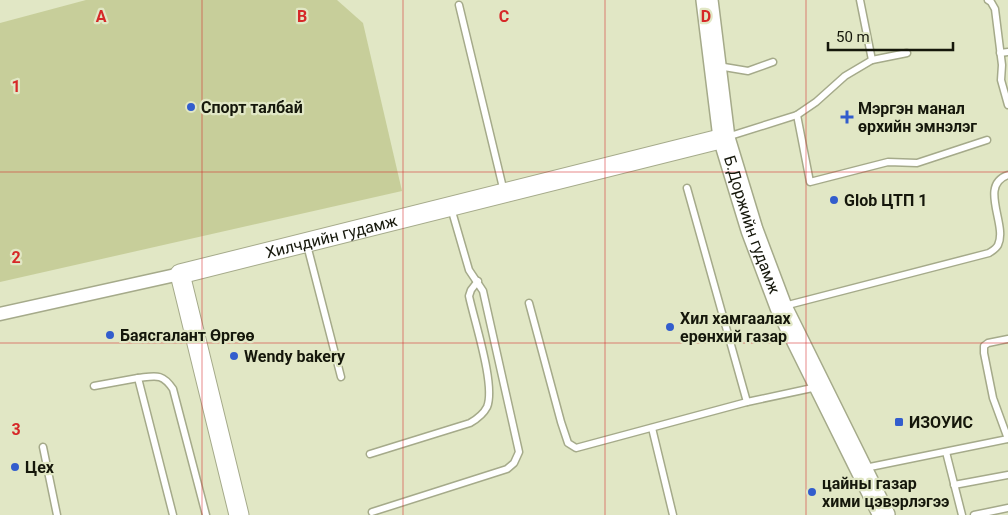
<svg xmlns="http://www.w3.org/2000/svg" width="1008" height="515" font-family="Roboto,sans-serif">
  <style>
    .green { fill: #c7ce9a }
    .lines { fill: none; stroke-linecap: round; stroke-linejoin: round }
    .lane-casing { stroke: #a5aa8a; stroke-width: 9 }
    .street-casing { stroke: #a5aa8a; stroke-width: 15 }
    .secondary-casing { stroke: #a5aa8a; stroke-width: 21 }
    .primary-casing { stroke: #a5aa8a; stroke-width: 24 }
    .lane { stroke: #fff; stroke-width: 6 }
    .street { stroke: #fff; stroke-width: 12 }
    .secondary { stroke: #fff; stroke-width: 19 }
    .primary { stroke: #fff; stroke-width: 21 }
    .grid { fill: none; stroke: #d62828; stroke-width: 1; stroke-opacity: 0.55 }
    .poi-dot { fill: #325dcd; stroke: #e1e7c5; stroke-width: 2 }
    .labels { text-anchor: middle; stroke-width: 4.5; stroke-linejoin: round; paint-order: stroke }
    .poi-label { font-size: 16px; font-weight: bold; fill: #15170b; stroke: #e1e7c5; text-anchor: start }
    .street-label { font-size: 16px; fill: #15170b; stroke: #e1e7c5 }
    .grid-label { font-size: 16px; text-anchor: middle; font-weight: bold; fill: #d62828; stroke: #e1e7c5; stroke-width: 4.5; stroke-linejoin: round; paint-order: stroke }
  </style>
  <rect width="100%" height="100%" fill="#e1e7c5"/>
  <path class="green" d="M86 0H337L363 23 402 191 0 282V23Z"/>
  <g class="lines">
    <defs>
      <g id="lane">
        <path d="M860 0 872 60"/>
        <path d="M988 0 991 2 995 9 1002 65 1001 80 1008 105"/>
        <path d="M459 5 504 192"/>
        <path d="M1000 53 1008 52"/>
        <path d="M718 66 748 71 773 62"/>
        <path d="M797 115 810 182 888 162 917 163 987 140"/>
        <path d="M727 137 797 115 816 102 845 76 872 60 907 53"/>
        <path d="M687 188 747 402"/>
        <path d="M307 245 341 377"/>
        <path d="M529 303 561 422 568 443 576 448 747 402 817 387"/>
        <path d="M784 306 989 253C992 251 996 249 998 245 1008 225 978 185 1008 175"/>
        <path d="M1008 339 988 343 984 346V353L993 398 1008 439"/>
        <path d="M94 386 138 378"/>
        <path d="M652 428 673 515"/>
        <path d="M43 447 57 515"/>
        <path d="M946 452 962 515"/>
        <path d="M370 454 470 423C477 419 483 415 487 407 496 386 474 320 469 296L471 290 478 281"/>
        <path d="M865 468 1008 439"/>
        <path d="M954 485 1008 475"/>
        <path d="M372 512 507 469 514 463 519 452 483 291 469 270 451 208"/>
        <path d="M173 515 138 378C156 376 162 373 173 389L206 515"/>
        <path d="M974 515 1008 508"/>
      </g>
      <path id="street" d="M0 314 180 274"/>
      <g id="secondary">
        <path id="s1" d="M239 515 180 274 724 138"/>
      </g>
      <g id="primary">
        <path id="s2" d="M707 0 724 138 752 230 781 307 884 515"/>
      </g>
    </defs>
    <use href="#lane" class="lane-casing"/>
    <use href="#street" class="street-casing"/>
    <use href="#secondary" class="secondary-casing"/>
    <use href="#primary" class="primary-casing"/>
    <use href="#lane" class="lane"/>
    <use href="#street" class="street"/>
    <use href="#secondary" class="secondary"/>
    <use href="#primary" class="primary"/>
  </g>
  <path class="grid" d="M202 0V515M403 0V515M605 0V515M806 0V515M0 172H1008M0 343H1008"/>
  <g class="poi-dot">
    <circle cx="191" cy="107" r="5"/>
    <path d="M844.5 109.5h5v5h5v5h-5v5h-5v-5h-5v-5h5z"/>
    <circle cx="834" cy="200" r="5"/>
    <circle cx="670" cy="327" r="5"/>
    <circle cx="110" cy="335" r="5"/>
    <circle cx="234" cy="356" r="5"/>
    <rect x="894" y="417" width="10" height="10" rx="2.5"/>
    <circle cx="15" cy="467" r="5"/>
    <circle cx="812" cy="492" r="5"/>
  </g>
  <g class="labels">
    <g class="poi-label">
      <text x="201" y="113">Спорт талбай</text>
      <text x="858" y="114">Мэргэн манал<tspan x="858" dy="18">өрхийн эмнэлэг</tspan></text>
      <text x="844" y="206">Glob ЦТП 1</text>
      <text x="680" y="324">Хил хамгаалах<tspan x="680" dy="18">ерөнхий газар</tspan></text>
      <text x="120" y="341">Баясгалант Өргөө</text>
      <text x="244" y="362">Wendy bakery</text>
      <text x="909" y="428">ИЗОУИС</text>
      <text x="25" y="473">Цех</text>
      <text x="822" y="489">цайны газар<tspan x="822" dy="18">хими цэвэрлэгээ</tspan></text>
    </g>
    <g class="street-label">
      <text dy="6" stroke="none"><textPath href="#s2" startOffset="230">Б.Доржийн гудамж</textPath></text>
      <text dy="6" stroke="none"><textPath href="#s1" startOffset="404">Хилчдийн гудамж</textPath></text>
    </g>
  </g>
  <g class="grid-label">
    <text x="101" y="22">A</text>
    <text x="302" y="22">B</text>
    <text x="504" y="22">C</text>
    <text x="706" y="22">D</text>
    <text x="16" y="92">1</text>
    <text x="16" y="263">2</text>
    <text x="16" y="435">3</text>
  </g>
  <path d="M828 42v8h125v-8" fill="none" stroke="#15170b" stroke-width="2.5"/>
  <text x="836" y="42" font-size="15" fill="#15170b" stroke="#e1e7c5" stroke-width="4" paint-order="stroke">50 m</text>
</svg>
